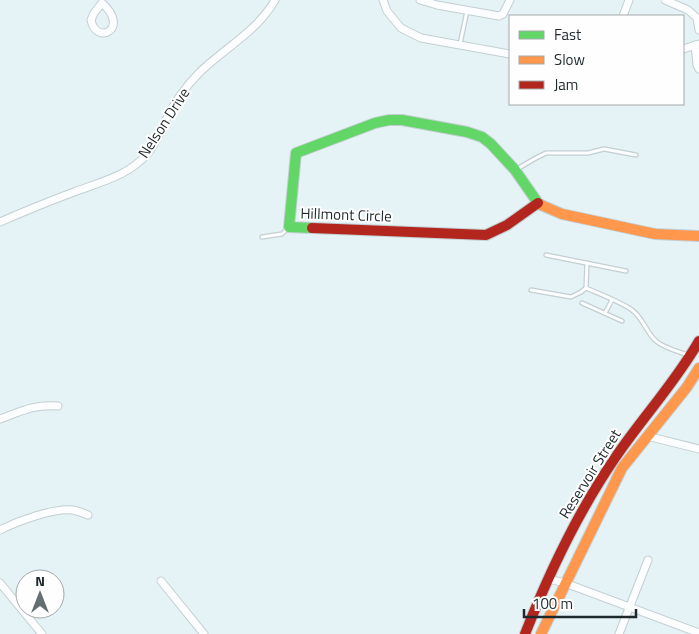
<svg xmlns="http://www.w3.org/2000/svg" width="699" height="634" font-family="'Titillium Web',sans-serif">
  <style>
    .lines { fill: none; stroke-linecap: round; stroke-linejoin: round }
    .lane-casing { stroke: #c3cfd3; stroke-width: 5.5 }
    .street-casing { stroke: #c3cfd3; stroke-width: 9 }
    .fast-casing { stroke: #c3cfd3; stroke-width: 12 }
    .slow-casing { stroke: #c3cfd3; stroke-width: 12 }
    .jam-casing { stroke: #c3cfd3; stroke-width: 12 }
    .lane { stroke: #fbfdfe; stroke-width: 3 }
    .street { stroke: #fbfdfe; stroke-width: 7 }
    .fast { stroke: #63d668; stroke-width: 10 }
    .slow { stroke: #ff974d; stroke-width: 10 }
    .jam { stroke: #b3261e; stroke-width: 10 }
    .labels { text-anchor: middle; stroke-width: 4; stroke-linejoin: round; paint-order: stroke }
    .street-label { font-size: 15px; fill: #1d292c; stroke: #fefefe }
  </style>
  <rect width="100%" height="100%" fill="#e5f2f6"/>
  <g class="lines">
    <defs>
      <g id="lane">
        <path d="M460 44 467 11"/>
        <path d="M517 169 536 158 546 153H588L604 149 636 155"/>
        <path d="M262 237 282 234 288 228"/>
        <path d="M546 255 626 271"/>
        <path d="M587 263 586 288C600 294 621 302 632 310 643 318 646 332 656 341 664 348 677 351 688 355"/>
        <path d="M531 290 571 297 581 292 586 288"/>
        <path d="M582 303 622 321"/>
        <path d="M605 313 612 300"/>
      </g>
      <g id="street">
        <path d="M383 0 387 11 401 28 421 38 510 54"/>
        <path d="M420 0 437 5 499 16 503 14 510 0"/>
        <path d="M665 0 688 10 697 18 699 30"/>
        <path d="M102 3C131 29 96 46 91 20L94 13Z"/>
        <path d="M623 16 629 0"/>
        <path d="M695 45 697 65 699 69"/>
        <path d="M683 49 699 44"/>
        <path d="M0 222C25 211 50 201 74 192 100 182 129 176 148 153 156 144 160 131 166 120 174 103 185 87 199 73 224 48 257 32 275 0"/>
        <path d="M0 419C22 411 34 404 58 406"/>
        <path d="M647 436 699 449"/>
        <path d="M0 530C18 521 53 508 73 510 78 511 83 513 88 515"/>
        <path d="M549 579 565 583 699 633"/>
        <path d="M161 581 204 634"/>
        <path d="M0 583 42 634"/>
        <path d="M619 634 648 560"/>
      </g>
      <path id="fast" d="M312 228 289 227 296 153 375 123 389 120H402L467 132 482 137 491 144 515 170 538 203 541 205"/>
      <g id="slow">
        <path d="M541 205 562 214 655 234 699 236"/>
        <path d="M541 634 622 468 687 387 699 368"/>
      </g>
      <g id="jam">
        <path d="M312 228 486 235 507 225 538 203"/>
        <path d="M525 634C549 573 578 512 615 458 642 418 675 383 699 341"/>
      </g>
    </defs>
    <use href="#lane" class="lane-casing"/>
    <use href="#street" class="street-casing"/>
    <use href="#fast" class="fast-casing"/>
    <use href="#slow" class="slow-casing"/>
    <use href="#jam" class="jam-casing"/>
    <use href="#lane" class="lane"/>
    <use href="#street" class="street"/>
    <use href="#fast" class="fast"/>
    <use href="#slow" class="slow"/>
    <use href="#jam" class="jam"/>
  </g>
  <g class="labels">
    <g class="street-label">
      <text transform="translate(164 123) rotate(-57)" y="5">Nelson Drive</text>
      <text transform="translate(346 215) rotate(2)" y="5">Hillmont Circle</text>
      <text transform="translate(590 474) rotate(-58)" y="5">Reservoir Street</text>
    </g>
  </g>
  <rect x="509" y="15" width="175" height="90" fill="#fefefe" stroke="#a4a9aa"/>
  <rect x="519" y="31" width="25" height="8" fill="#63d668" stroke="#a4a9aa"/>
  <text x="554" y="40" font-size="15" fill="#1d292c">Fast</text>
  <rect x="519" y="56" width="25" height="8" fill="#ff974d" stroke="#a4a9aa"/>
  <text x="554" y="65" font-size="15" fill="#1d292c">Slow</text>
  <rect x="519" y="81" width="25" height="8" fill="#b3261e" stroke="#a4a9aa"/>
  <text x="554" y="90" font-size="15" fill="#1d292c">Jam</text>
  <g transform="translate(40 594)"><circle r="24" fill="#fefefe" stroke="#a4a9aa"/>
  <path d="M0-4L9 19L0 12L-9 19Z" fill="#636f73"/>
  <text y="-8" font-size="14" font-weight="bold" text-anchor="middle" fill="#1d292c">N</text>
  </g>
  <path d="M524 609v8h112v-8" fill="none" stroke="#1d292c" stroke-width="2.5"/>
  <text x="532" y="609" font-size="15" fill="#1d292c" stroke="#fefefe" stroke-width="4" paint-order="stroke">100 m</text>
</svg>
